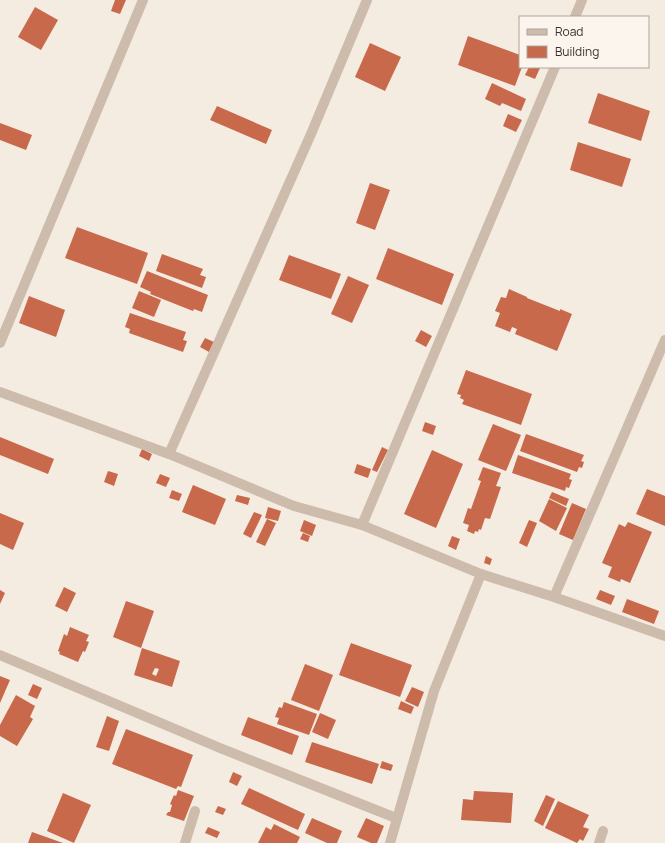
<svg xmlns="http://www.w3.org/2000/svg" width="665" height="843" font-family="Manrope,sans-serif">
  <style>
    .building { fill: #c8694b; fill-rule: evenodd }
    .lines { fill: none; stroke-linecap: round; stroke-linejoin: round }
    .street { stroke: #cdbbac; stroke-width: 10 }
  </style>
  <rect width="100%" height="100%" fill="#f4ebe1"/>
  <g class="building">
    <path d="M115 0H126L120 14 111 11Z"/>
    <path d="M35 7 58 20 41 50 18 37Z"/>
    <path d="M468 36 520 55V67H522L515 86 458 65Z"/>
    <path d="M370 43 401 57 385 91 355 77Z"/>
    <path d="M529 67 540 68 535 79 525 75Z"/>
    <path d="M492 83 526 99 521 111 502 103 500 106 485 99Z"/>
    <path d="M598 93 650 111 641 141 588 123Z"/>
    <path d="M217 106 272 130 266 144 210 120Z"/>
    <path d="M508 114 522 120 516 132 503 126Z"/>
    <path d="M0 123 32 135 26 150 0 140Z"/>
    <path d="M578 142 631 159 622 187 570 170Z"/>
    <path d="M370 183 390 190 375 230 356 223Z"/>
    <path d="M77 227 148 253 137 284 65 258Z"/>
    <path d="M388 248 454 274 442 305 376 279Z"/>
    <path d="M162 254 203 269 200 275 206 277 202 288 156 271Z"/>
    <path d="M289 255 341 274 331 299 279 280Z"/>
    <path d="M147 271 208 295 202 312 194 309 193 311 150 294 151 292 140 287Z"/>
    <path d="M348 276 369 285 352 323 331 314Z"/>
    <path d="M509 289 527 297V298L560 311V309L572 314 557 351 515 334 517 329 512 327 510 332 495 326 500 313 495 311 501 297 506 298Z"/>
    <path d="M139 291 161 300 154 317 132 308Z"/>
    <path d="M29 296 65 310 56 337 19 323Z"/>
    <path d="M130 313 186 332 183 340 187 341 183 352 129 333 130 329 125 327Z"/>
    <path d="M421 330 432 336 426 347 415 341Z"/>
    <path d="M205 338 214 342 209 352 200 347Z"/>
    <path d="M466 370 532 394 521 425 462 404 464 400 460 398 461 395 457 394Z"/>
    <path d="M425 422 436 426 433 435 422 431Z"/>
    <path d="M493 424 521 435 506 471 478 460Z"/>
    <path d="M526 434 584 455 581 461 584 462 582 468 579 467 577 472 520 451Z"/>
    <path d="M0 437 54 459 48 474 0 455Z"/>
    <path d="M382 447 388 450 377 472 372 470Z"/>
    <path d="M142 449 152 454 149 461 139 456Z"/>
    <path d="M432 450 463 464 436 528 404 514Z"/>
    <path d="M518 455 571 474 569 479 572 480 569 488 566 487 565 491 512 473Z"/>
    <path d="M357 464 371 469 368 478 354 473Z"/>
    <path d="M483 467 501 473 496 486 501 487 490 519 485 518 481 530 479 529 478 532 475 531 474 534 467 531 469 525 463 523 468 508 471 509 481 481 478 480Z"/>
    <path d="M108 471 118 474 114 486 104 482Z"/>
    <path d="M160 474 170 478 166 487 156 483Z"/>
    <path d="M193 485 226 499 215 525 182 512Z"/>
    <path d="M647 489 665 496V526L636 514Z"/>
    <path d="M172 490 182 494 179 501 169 498Z"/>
    <path d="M552 492 569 499 566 506 549 498Z"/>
    <path d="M237 495 250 498 248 505 235 501Z"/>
    <path d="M549 499 567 508 556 531 539 521Z"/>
    <path d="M572 503 586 509 573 540 559 534Z"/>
    <path d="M268 507 281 511 278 521 265 518Z"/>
    <path d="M254 512 262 515 251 538 243 534Z"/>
    <path d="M0 513 24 523 13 550 0 544Z"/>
    <path d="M267 519 276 523 265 546 256 542Z"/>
    <path d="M304 520 316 525 312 536 300 531Z"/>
    <path d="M529 520 537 523 527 547 519 543Z"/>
    <path d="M628 522 652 532 630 583 621 579 620 582 608 577 612 567 602 563 619 524 625 527Z"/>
    <path d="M303 533 310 536 308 542 300 539Z"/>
    <path d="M452 536 460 539 456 550 448 546Z"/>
    <path d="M486 556 492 559 490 565 484 563Z"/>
    <path d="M64 587 76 593 67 612 55 606Z"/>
    <path d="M0 590 5 593 0 604Z"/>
    <path d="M600 590 615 596 611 605 596 599Z"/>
    <path d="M627 599 659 611 654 624 622 612Z"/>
    <path d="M126 601 154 611 141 648 113 637Z"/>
    <path d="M70 627 89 635 86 641 89 642 85 652 83 651 78 662 59 654 60 652 58 651 64 634 67 636Z"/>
    <path d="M351 643 412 665 400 697 339 675Z"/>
    <path d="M142 648 180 661 172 687 134 675ZM155 668 159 669 156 676 152 674Z"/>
    <path d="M305 664 333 675 319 711 291 700Z"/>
    <path d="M0 676 10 680 0 703Z"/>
    <path d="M33 684 42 688 37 699 28 695Z"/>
    <path d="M412 687 424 692 418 707 405 701Z"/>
    <path d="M16 695 35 706 30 717 33 719 17 746 0 736V725Z"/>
    <path d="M401 701 414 707 411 714 398 709Z"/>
    <path d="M284 702 317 714 309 735 277 724 279 718 275 717 279 707 282 708Z"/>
    <path d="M320 713 336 720 328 739 312 732Z"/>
    <path d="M107 716 119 721 109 751 96 747Z"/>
    <path d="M248 717 299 736 292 755 241 735Z"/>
    <path d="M126 729 193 755 181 787 178 786 176 789 112 764Z"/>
    <path d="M312 742 379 764 372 784 305 762Z"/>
    <path d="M382 761 393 765 391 771 380 768Z"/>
    <path d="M233 772 242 776 237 786 229 782Z"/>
    <path d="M249 788 305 814 298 830 241 804Z"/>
    <path d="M178 790 194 796 184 821 166 815 168 812H170L172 805 170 804 174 795 176 796Z"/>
    <path d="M474 791 513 793 511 823 461 820 463 799 473 800Z"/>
    <path d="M63 793 91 805 74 843 47 831Z"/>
    <path d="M546 795 555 799 543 826 534 821Z"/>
    <path d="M558 801 589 815 583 827 589 829 583 841 580 839 577 843 545 828Z"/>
    <path d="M218 806 226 809 223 815 215 812Z"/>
    <path d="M312 818 342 831 337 843H327L305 833Z"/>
    <path d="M366 818 384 826 377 843H371L357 837Z"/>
    <path d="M274 824 300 837 297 843H258L266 827 271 830Z"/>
    <path d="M208 827 220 832 217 838 205 833Z"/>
    <path d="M32 832 63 843H28Z"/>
  </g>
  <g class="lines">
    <g class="street">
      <path d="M575 17 582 0"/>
      <path d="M0 343 143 0"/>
      <path d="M0 392 169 454 294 506 362 525 481 574 554 597 665 636"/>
      <path d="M169 454 311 134 367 0"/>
      <path d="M362 525 555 67"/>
      <path d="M554 597 665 340"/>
      <path d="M0 655 220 748 396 818"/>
      <path d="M185 843 195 811"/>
      <path d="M390 843 434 691 481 574"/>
      <path d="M599 843 603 831"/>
    </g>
  </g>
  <rect x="519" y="16" width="130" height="52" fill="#fbf5ee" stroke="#aea6a0"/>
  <rect x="527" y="29" width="20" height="6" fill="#cdbbac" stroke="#aea6a0"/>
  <text x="555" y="36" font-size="12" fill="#3b302b">Road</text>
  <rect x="527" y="46" width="20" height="12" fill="#c8694b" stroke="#aea6a0"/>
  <text x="555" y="56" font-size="12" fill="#3b302b">Building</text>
</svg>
